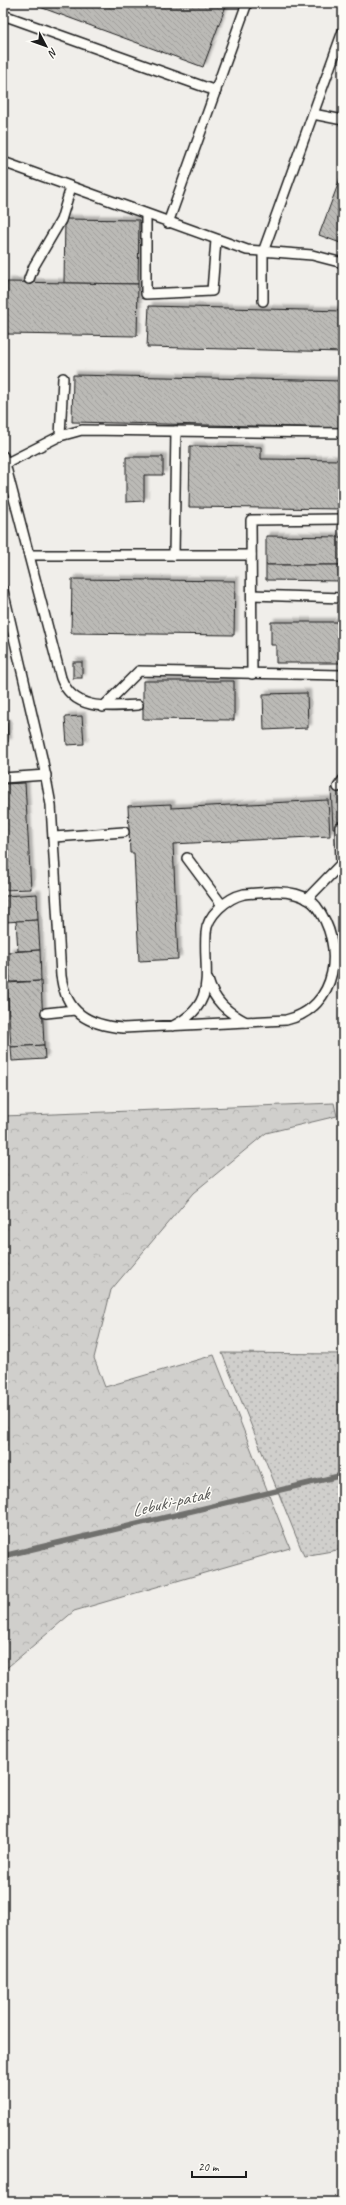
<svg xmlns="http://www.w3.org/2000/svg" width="346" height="2205" font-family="Caveat,sans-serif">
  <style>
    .grass { fill: url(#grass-dots); stroke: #767674 }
    .forest { fill: url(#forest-crowns); stroke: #767674 }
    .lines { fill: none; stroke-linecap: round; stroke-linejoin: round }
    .stream { stroke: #706f6d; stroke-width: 5.5 }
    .building { fill: url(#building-back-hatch); stroke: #1c1c1c; filter: url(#shadow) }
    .service-casing { stroke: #1c1c1c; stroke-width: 12 }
    .service { stroke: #fdfcf7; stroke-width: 9 }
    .labels { text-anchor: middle; stroke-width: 3; stroke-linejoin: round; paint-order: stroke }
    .water-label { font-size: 18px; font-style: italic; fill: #5b5b59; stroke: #fdfcf7 }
  </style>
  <defs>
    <pattern id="grass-dots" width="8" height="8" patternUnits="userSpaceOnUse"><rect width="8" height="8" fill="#d0cfcc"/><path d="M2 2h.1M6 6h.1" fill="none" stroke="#b2b1af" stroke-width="1.8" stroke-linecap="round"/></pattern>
    <pattern id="forest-crowns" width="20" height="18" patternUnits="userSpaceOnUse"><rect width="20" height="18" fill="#d0cfcc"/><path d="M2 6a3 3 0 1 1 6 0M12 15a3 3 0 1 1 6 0" fill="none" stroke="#b2b1af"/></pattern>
    <pattern id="building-back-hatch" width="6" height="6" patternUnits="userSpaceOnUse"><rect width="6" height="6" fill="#bbbab6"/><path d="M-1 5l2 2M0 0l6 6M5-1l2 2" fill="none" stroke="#a09f9c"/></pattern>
    <filter id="shadow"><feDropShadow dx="3.5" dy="-3.5" stdDeviation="1" flood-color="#0004"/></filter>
  </defs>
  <rect width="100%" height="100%" fill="#f0eeea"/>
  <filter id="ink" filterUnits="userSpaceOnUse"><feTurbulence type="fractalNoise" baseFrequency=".025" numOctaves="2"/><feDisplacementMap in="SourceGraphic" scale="8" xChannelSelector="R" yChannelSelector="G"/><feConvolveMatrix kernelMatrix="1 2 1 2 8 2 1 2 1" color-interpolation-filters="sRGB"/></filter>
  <g filter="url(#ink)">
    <path class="grass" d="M222 1353 343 1354V1549L304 1556Z"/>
    <path class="forest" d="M334 1103 337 1116 266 1133 193 1193 111 1290 94 1358 105 1387 214 1355 290 1548 74 1611 3 1671V1116Z"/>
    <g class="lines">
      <path class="stream" d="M3 1556 343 1475"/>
    </g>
    <g class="building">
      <path d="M29 3H227L203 67Z"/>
      <path d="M343 171V244L319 235Z"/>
      <path d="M65 219 139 220 138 284 64 283Z"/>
      <path d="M7 282 138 284 137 336 6 334Z"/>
      <path d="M149 306 343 311V352L147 347Z"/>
      <path d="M73 375 343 381V428L72 422Z"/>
      <path d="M190 446 261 447V459L343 460V509L189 507Z"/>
      <path d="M126 457H163V475H144V501L126 502Z"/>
      <path d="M266 536 343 537V565H266Z"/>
      <path d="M266 565H343V581L266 580Z"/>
      <path d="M72 579 235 581 234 635 71 633Z"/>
      <path d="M271 622H343V663H276V645H271Z"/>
      <rect x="73" y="662" width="9" height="16"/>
      <path d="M143 681H234V720L143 719Z"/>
      <path d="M307 693 308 728 264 730 263 694Z"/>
      <path d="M82 716 84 744 67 745 65 717Z"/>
      <path d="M3 723H7L8 742H3Z"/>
      <path d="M25 783 31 889 3 890V784Z"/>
      <path d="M343 787V827L333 828 331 788Z"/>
      <path d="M328 800 330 836 173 844 178 959 139 961 134 853H130L128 806 171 804V808Z"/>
      <path d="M37 894 38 920 6 922 5 896Z"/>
      <path d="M38 920 40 950 18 951 16 921Z"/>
      <path d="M40 950 41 981 10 982 9 952Z"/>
      <path d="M41 981 44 1045 11 1047 7 983Z"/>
      <path d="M44 1045 45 1059 12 1061 11 1047Z"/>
    </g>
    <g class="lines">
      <defs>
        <g id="service">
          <path d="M3 15 216 91"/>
          <path d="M313 114 343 120"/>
          <path d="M3 162 247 250 312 255 343 263"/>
          <path d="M146 215V294L212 291 216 240"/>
          <path d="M168 223 247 3"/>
          <path d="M29 279 34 266 61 220 71 187"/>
          <path d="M263 301V252L343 31"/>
          <path d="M60 436 63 378"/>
          <path d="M3 456 61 678C73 711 108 707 138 705"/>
          <path d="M5 464 60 436 82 430 343 433"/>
          <path d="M30 555H251"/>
          <path d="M174 555 176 431"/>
          <path d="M3 590 43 762 51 805 61 976C66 1013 88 1025 123 1028L286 1020C338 1008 346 945 316 906 306 894 287 891 271 892 263 893 253 893 244 894 227 898 207 915 206 933 203 973 219 1003 173 1026"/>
          <path d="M252 595 343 598"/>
          <path d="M252 674 251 520 343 519"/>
          <path d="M103 707 139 671 343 675"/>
          <path d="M3 778 46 775"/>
          <path d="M338 787 343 780"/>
          <path d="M54 837 124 832"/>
          <path d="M187 858 222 905"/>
          <path d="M307 899 341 864 340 827"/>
          <path d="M208 980C214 1001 227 1012 246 1022"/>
          <path d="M46 1013 75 1010"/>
        </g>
      </defs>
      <use href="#service" class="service-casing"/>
      <use href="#service" class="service"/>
    </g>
  </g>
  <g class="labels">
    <g class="water-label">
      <text transform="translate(170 1502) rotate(-13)" y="6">Lebuki-patak</text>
    </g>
  </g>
  <rect width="346" height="2205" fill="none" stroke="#fdfcf7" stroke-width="16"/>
  <rect x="8" y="8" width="330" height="2189" fill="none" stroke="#1c1c1c" stroke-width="1.5" filter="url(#ink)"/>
  <g transform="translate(46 46) rotate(131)" stroke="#fdfcf7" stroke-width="3" paint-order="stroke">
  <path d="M0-3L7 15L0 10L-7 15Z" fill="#1c1c1c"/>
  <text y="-6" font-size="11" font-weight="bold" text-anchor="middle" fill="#1c1c1c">N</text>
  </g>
  <path d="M192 2171v6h54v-6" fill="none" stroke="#1c1c1c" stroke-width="2"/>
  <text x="198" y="2171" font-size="12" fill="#1c1c1c" stroke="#fdfcf7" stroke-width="3" paint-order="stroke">20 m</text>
</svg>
